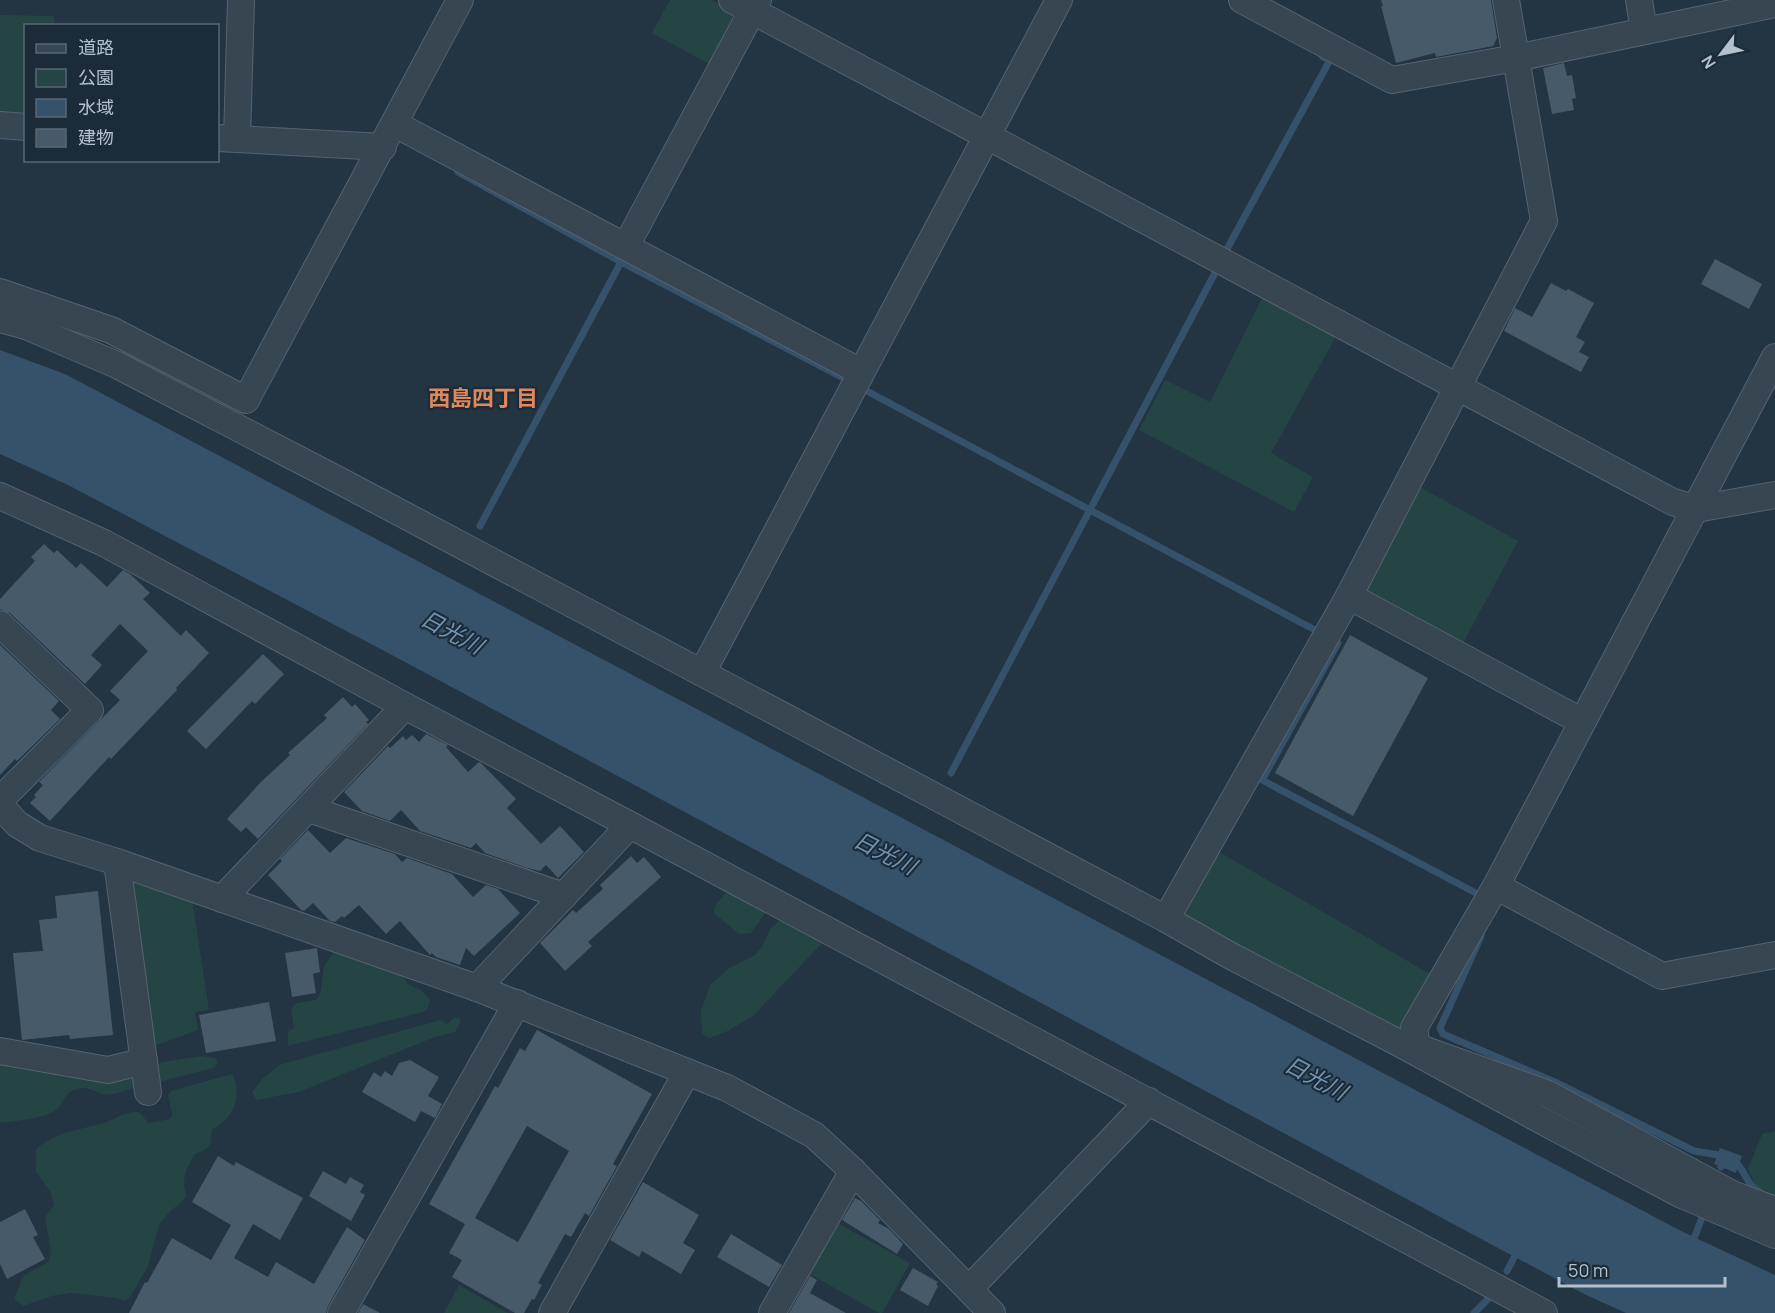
<svg xmlns="http://www.w3.org/2000/svg" width="1775" height="1313" font-family="Manrope,'Noto Sans JP',sans-serif">
  <style>
    .green { fill: #254444 }
    .water { fill: #36526b }
    .lines { fill: none; stroke-linecap: round; stroke-linejoin: round }
    .stream { stroke: #36526b; stroke-width: 7 }
    .building { fill: #475a69; fill-rule: evenodd }
    .minor-casing { stroke: #566370; stroke-width: 28 }
    .minor { stroke: #384652; stroke-width: 26 }
    .labels { text-anchor: middle; stroke-width: 4.5; stroke-linejoin: round; paint-order: stroke }
    .neighbourhood-label { font-size: 22px; font-weight: bold; fill: #e0885d; stroke: #1c2b38 }
    .water-label { font-size: 22px; font-style: italic; fill: #7295b3; stroke: #1c2b38 }
  </style>
  <rect width="100%" height="100%" fill="#233443"/>
  <g class="green">
    <path d="M670 0H712L730 10 734 23 711 65 652 33Z"/>
    <path d="M0 15 54 16V25L26 26 25 121 0 120Z"/>
    <path d="M1264 294 1338 333 1271 453 1313 477 1294 512 1139 430 1165 380 1210 402Z"/>
    <path d="M1418 486 1518 541 1461 647 1364 591Z"/>
    <path d="M1216 850 1432 975 1402 1031 1387 1033 1183 914Z"/>
    <path d="M135 882 192 899 209 1010 195 1012 198 1030 149 1048 128 890Z"/>
    <path d="M730 887 766 912 751 933 739 934 714 913 715 906Z"/>
    <path d="M781 919 824 941 753 1016 728 1031 710 1038 702 1034 701 1011 710 985 729 968 755 955 763 945 770 929Z"/>
    <path d="M337 947 396 968 409 985 421 990 430 1000 428 1008 423 1012 288 1046V1032L294 1028 291 1009 296 1003 315 1000 320 995 324 966Z"/>
    <path d="M458 1017 461 1021 455 1032 435 1037 299 1092 256 1100 252 1092 262 1079 279 1065 440 1020 447 1024 452 1019Z"/>
    <path d="M202 1056 215 1058 218 1063 213 1068 159 1082 153 1068 162 1062Z"/>
    <path d="M0 1063 129 1071 136 1079 135 1087C125 1091 113 1096 103 1094 92 1091 88 1086 77 1089 63 1093 66 1101 58 1108 47 1119 15 1121 0 1123Z"/>
    <path d="M232 1074C243 1095 234 1120 212 1129 209 1151 213 1145 194 1155L185 1173 184 1185 186 1196 181 1203 170 1211 159 1225 148 1266 130 1297 125 1301 116 1298 72 1293 52 1296 23 1306 14 1299 23 1276 48 1262 51 1251 45 1217 54 1205 50 1191 36 1172V1149C58 1131 75 1131 101 1124 112 1121 125 1111 136 1112 143 1112 144 1120 149 1123L170 1119 172 1114 168 1095 171 1091Z"/>
    <path d="M1775 1131V1195L1756 1187 1748 1169 1762 1134Z"/>
    <path d="M832 1220 910 1263 882 1313H879L804 1271Z"/>
    <path d="M459 1285 508 1313H444Z"/>
  </g>
  <g class="water">
    <path d="M0 350 65 374 1681 1231 1775 1275V1313H1626L1584 1294 390 654 68 485 0 454Z"/>
    <path d="M1720 1148 1742 1156 1736 1173 1714 1164Z"/>
  </g>
  <g class="lines">
    <g class="stream">
      <path d="M458 172 621 262 847 380"/>
      <path d="M1227 249 1330 60 1323 57"/>
      <path d="M865 390 1315 630"/>
      <path d="M480 526 621 262"/>
      <path d="M1332 639 1338 643 1262 780 1474 892"/>
      <path d="M951 773 1216 271"/>
      <path d="M1481 936 1440 1028 1443 1034 1557 1083 1694 1151 1725 1156 1721 1167"/>
      <path d="M1733 1160C1745 1168 1746 1186 1760 1192"/>
      <path d="M1691 1246 1702 1218"/>
      <path d="M1507 1271 1518 1250"/>
      <path d="M1474 1313 1488 1299"/>
    </g>
  </g>
  <g class="building">
    <path d="M1381 0H1491L1497 38 1493 46 1478 49 1436 57 1435 53 1396 63 1381 6H1383Z"/>
    <path d="M1564 63 1567 76 1572 75 1576 98 1572 99 1574 110 1552 114 1543 68Z"/>
    <path d="M1715 259 1762 284 1749 309 1701 284Z"/>
    <path d="M1551 283 1566 291 1568 289 1594 303 1576 337 1585 342 1579 352 1589 357 1581 372 1504 331 1515 308 1532 317Z"/>
    <path d="M44 544 54 553 57 550 76 568 81 563 107 587 123 570 130 574 150 593 143 599 181 636 186 630 209 653 176 688 177 690 111 759 109 757 50 821 30 803 36 797 34 795 43 785 39 782 120 700 110 691 148 651 120 624 91 655 102 665 85 684 10 613 0 609V599L35 561 31 557Z"/>
    <path d="M1350 635 1428 678 1353 816 1275 773Z"/>
    <path d="M0 645 59 701 51 710 60 719 17 761 15 759 0 775Z"/>
    <path d="M263 654 284 674 255 704 252 701 206 749 187 731Z"/>
    <path d="M343 697 352 707 355 704 369 720 366 722 368 724 258 839 246 827 241 832 227 819 261 782 290 755 288 753 327 718 324 715Z"/>
    <path d="M426 734 448 745 446 747 468 772 479 762 482 764 516 799 507 808 541 844 560 826 584 852 558 878 546 865 540 871 527 868 485 853 476 843 471 848 420 831 401 810 390 821 362 811 344 792 388 746 390 748 403 736 406 740 412 735 419 742Z"/>
    <path d="M308 830 330 853 346 838 395 854 402 862 407 858 452 874 473 897 486 885 498 889 520 913 474 956 466 948 460 965 436 957 432 953 430 955 400 921 386 934 359 905 344 918 342 916 335 922 330 921 313 903 304 911 301 910 268 875 282 861 280 859Z"/>
    <path d="M631 856 637 863 644 857 661 877 588 942 592 946 565 971 540 943 573 910 576 913 603 889 600 885Z"/>
    <path d="M98 891 113 1035 70 1039 69 1035 22 1040 13 953 43 951 39 920 57 918 55 896Z"/>
    <path d="M317 948 320 972 313 974 316 993 292 997 285 953Z"/>
    <path d="M269 1002 276 1041 206 1053 199 1015Z"/>
    <path d="M537 1030 652 1094 613 1164 617 1166 589 1216 585 1213 571 1237 565 1234 538 1283 542 1285 534 1300 532 1299 524 1313H515L452 1277 462 1260 449 1253 465 1224 429 1204 495 1086 498 1088 520 1048 525 1051ZM527 1126 569 1151 518 1242 475 1218Z"/>
    <path d="M410 1060 439 1077 428 1096 442 1104 435 1118 421 1111 415 1122 362 1092 374 1072 381 1077 385 1071 392 1076 399 1063Z"/>
    <path d="M218 1156 234 1166 236 1162 303 1198 280 1240 253 1224 234 1258 268 1277 276 1262 314 1284 347 1227 365 1240 328 1306 326 1313H129L145 1282 147 1283 172 1238 211 1260 231 1225 192 1202Z"/>
    <path d="M323 1171 346 1184 350 1177 364 1185 360 1192 365 1195 351 1221 309 1196Z"/>
    <path d="M643 1182 699 1215 683 1243 695 1250 681 1274 642 1251 639 1257 610 1240Z"/>
    <path d="M855 1198 861 1201 880 1220 878 1223 889 1229 903 1244 897 1254 842 1220Z"/>
    <path d="M25 1209 38 1235 33 1237 45 1259 7 1279 0 1264V1222Z"/>
    <path d="M731 1234 782 1265 769 1287 717 1257Z"/>
    <path d="M913 1268 938 1282 936 1284 938 1286 928 1306 900 1290Z"/>
    <path d="M810 1276 817 1280 810 1293 846 1313H789Z"/>
    <path d="M363 1304 380 1313H358Z"/>
  </g>
  <g class="lines">
    <defs>
      <g id="minor">
        <path d="M732 0 1673 502 1696 509 1775 495"/>
        <path d="M1242 0 1392 80 1516 58 1775 4"/>
        <path d="M1639 0 1644 31"/>
        <path d="M395 124 861 372"/>
        <path d="M0 125 26 127"/>
        <path d="M218 138 383 147"/>
        <path d="M237 139 241 0"/>
        <path d="M626 246 758 0"/>
        <path d="M0 292 111 330 246 400 460 0"/>
        <path d="M0 319 26 326 117 365 344 483 1166 919 1231 956 1397 1042 1559 1130 1682 1195 1775 1235"/>
        <path d="M1775 357 1496 886 1414 1028 1417 1047 1548 1094 1732 1194 1775 1210"/>
        <path d="M0 496 104 543 405 706 630 825 1544 1313"/>
        <path d="M1349 596 1581 721"/>
        <path d="M0 624 90 710 0 800"/>
        <path d="M702 673 1059 0"/>
        <path d="M0 805 17 824 40 838 117 862 477 988 727 1088 814 1135 853 1171 992 1313"/>
        <path d="M309 809 564 896"/>
        <path d="M117 862 148 1092"/>
        <path d="M1496 886 1662 976 1775 955"/>
        <path d="M222 899 405 706"/>
        <path d="M1166 919 1349 596 1544 221 1506 0"/>
        <path d="M477 988 630 825"/>
        <path d="M0 1051 108 1070 144 1061"/>
        <path d="M969 1289 1149 1101"/>
        <path d="M341 1313 517 1003"/>
        <path d="M552 1313 687 1072"/>
        <path d="M772 1313 853 1171"/>
      </g>
    </defs>
    <use href="#minor" class="minor-casing"/>
    <use href="#minor" class="minor"/>
  </g>
  <g class="labels">
    <g class="neighbourhood-label">
      <text x="483" y="406">西島四丁目</text>
    </g>
    <g class="water-label">
      <text transform="translate(452 632) rotate(28)" y="8">日光川</text>
      <text transform="translate(885 853) rotate(27)" y="8">日光川</text>
      <text transform="translate(1316 1078) rotate(28)" y="8">日光川</text>
    </g>
  </g>
  <rect x="24" y="24" width="195" height="138" fill="#1c2b38" stroke="#596774" stroke-width="1.5"/>
  <rect x="36" y="44" width="30" height="9" fill="#384652" stroke="#596774" stroke-width="1.5"/>
  <text x="78" y="54" font-size="18" fill="#b5c0cd">道路</text>
  <rect x="36" y="69" width="30" height="18" fill="#254444" stroke="#596774" stroke-width="1.5"/>
  <text x="78" y="84" font-size="18" fill="#b5c0cd">公園</text>
  <rect x="36" y="99" width="30" height="18" fill="#36526b" stroke="#596774" stroke-width="1.5"/>
  <text x="78" y="114" font-size="18" fill="#b5c0cd">水域</text>
  <rect x="36" y="129" width="30" height="18" fill="#475a69" stroke="#596774" stroke-width="1.5"/>
  <text x="78" y="144" font-size="18" fill="#b5c0cd">建物</text>
  <g transform="translate(1721 54) rotate(238)" stroke="#1c2b38" stroke-width="4.5" paint-order="stroke">
  <path d="M0-4.5L10 22L0 15L-10 22Z" fill="#b5c0cd"/>
  <text y="-9" font-size="16" font-weight="bold" text-anchor="middle" fill="#b5c0cd">N</text>
  </g>
  <path d="M1559 1277v9h166v-9" fill="none" stroke="#b5c0cd" stroke-width="3"/>
  <text x="1568" y="1277" font-size="18" fill="#b5c0cd" stroke="#1c2b38" stroke-width="4.5" paint-order="stroke">50 m</text>
</svg>
